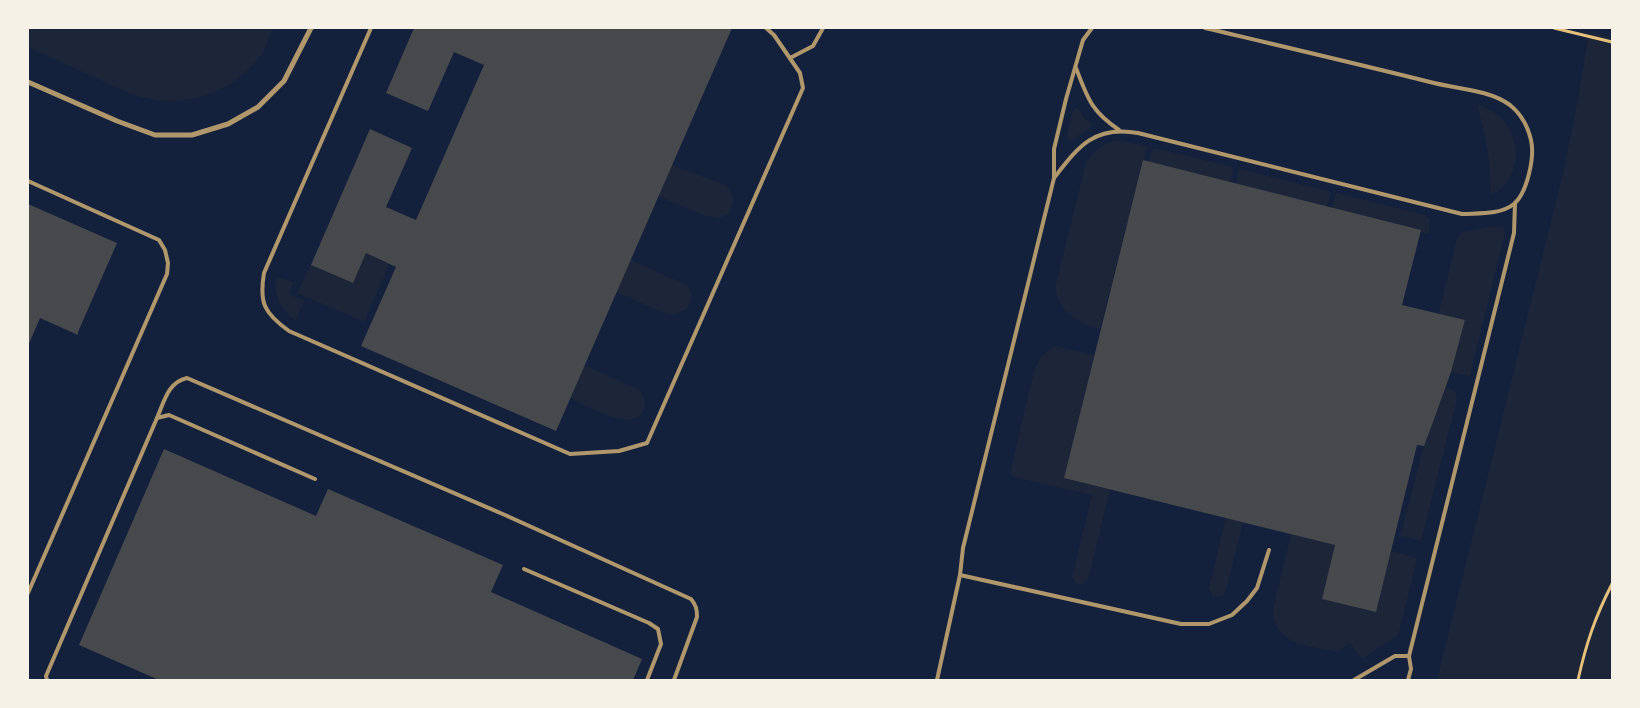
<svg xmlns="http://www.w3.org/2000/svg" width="1640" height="708" font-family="'PT Sans',sans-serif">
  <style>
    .green { fill: #1d2539 }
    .building { fill: #48494c }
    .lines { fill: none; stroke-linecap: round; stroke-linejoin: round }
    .path { stroke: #e5c07b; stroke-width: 3 }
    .service { stroke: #b1986c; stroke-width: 4 }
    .minor { stroke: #b1986c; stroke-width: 5 }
  </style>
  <rect width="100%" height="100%" fill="#14213d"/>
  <g class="green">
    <path d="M28 28H273C269 36 266 48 261 55 234 91 190 108 146 98 131 95 115 87 101 80 76 69 52 58 28 47Z"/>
    <path d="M1589 32 1612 38V680H1437L1564 169 1578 100Z"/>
    <path d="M1477 105C1520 115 1531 174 1491 195 1491 164 1486 134 1477 105Z"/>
    <path d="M1075 108H1078L1085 119 1091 123V127L1069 142 1067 138 1073 111Z"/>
    <path d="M1119 140 1147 146 1100 329C1079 324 1055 310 1056 285L1085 166C1091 151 1103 143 1119 140Z"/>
    <path d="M1153 148 1233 167 1230 182 1149 162Z"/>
    <path d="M672 165 725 185C735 193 734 203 729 213L720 218 706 216 658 196Z"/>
    <path d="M1239 169 1331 192 1327 206 1236 184Z"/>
    <path d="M1336 193 1426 215 1430 220 1428 234 1332 208Z"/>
    <path d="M1497 226 1503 228 1505 232 1504 237 1470 376 1451 372 1465 320 1439 314 1457 238 1462 232Z"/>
    <path d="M366 253 389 264 364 322 297 293 311 265 352 283Z"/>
    <path d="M630 260 687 285 692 295 687 309 673 315 662 312 616 292Z"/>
    <path d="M277 277 293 282 289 294 304 301 296 320C280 310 273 295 277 277Z"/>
    <path d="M1055 346 1094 355 1064 477 1110 489 1088 579 1081 585 1076 583 1072 577 1092 495 1014 477 1010 473 1035 368 1041 357Z"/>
    <path d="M584 365 639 390C644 395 646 400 644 408 636 436 587 405 570 398Z"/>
    <path d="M1446 387 1455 391 1457 398 1421 541 1400 536 1424 446Z"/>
    <path d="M1226 518 1243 522 1226 591 1223 595 1213 597 1209 588Z"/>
    <path d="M1291 534 1335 545 1322 599 1375 612 1391 551 1417 558 1398 635 1362 659 1350 643 1336 652C1309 645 1275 646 1273 611Z"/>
  </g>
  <g class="building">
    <path d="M414 28H732L556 431 361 346 396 267 366 253 353 283 311 265 370 129 412 148 386 207 416 220 484 65 454 52 428 111 386 93Z"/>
    <path d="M1143 160 1421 230 1402 305 1465 320 1451 372 1433 422 1424 446 1417 445 1376 612 1322 599 1335 545 1064 478Z"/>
    <path d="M28 204 117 243 78 332V335L40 318 28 346Z"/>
    <path d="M164 449 316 516 328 489 503 565 491 592 642 659 633 680H159L79 645Z"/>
  </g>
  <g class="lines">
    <g class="path">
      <path d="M1554 28 1612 42"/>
      <path d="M1578 680C1586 644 1595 617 1612 584"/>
    </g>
    <g class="service">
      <path d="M371 28 264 273C259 303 264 313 289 331L570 454 619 451 647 443 803 88 800 73 774 35 766 28"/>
      <path d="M790 58 813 46 823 28"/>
      <path d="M1076 68C1088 99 1091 111 1119 130"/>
      <path d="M1054 178C1078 147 1094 125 1138 133L1462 214C1479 213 1500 215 1514 204 1527 193 1535 157 1531 140 1528 127 1521 114 1510 105 1489 90 1459 89 1434 83 1358 64 1281 46 1205 28"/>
      <path d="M28 181 159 240 165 250 168 263 167 274 28 593"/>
      <path d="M157 418C164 402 168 382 187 378L505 515 691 599C696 605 697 609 697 617L674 680"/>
      <path d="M524 569 649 623 658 629 661 644 647 680"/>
      <path d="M960 575 1181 624H1209L1232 615 1247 601 1257 588 1269 550"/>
      <path d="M1409 656 1514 233 1515 203"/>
      <path d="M47 680 46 676 157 418 169 415 315 479"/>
      <path d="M937 680 960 575 963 548 1054 178V149L1066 99 1083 40 1092 28"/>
      <path d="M1354 680 1395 656H1409L1411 669 1408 680"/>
    </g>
    <path class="minor" d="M28 82 117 121 155 135H192L228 124 258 107 284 81 311 28"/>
  </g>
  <rect width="1640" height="708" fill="none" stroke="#f6f1e7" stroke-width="58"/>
</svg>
